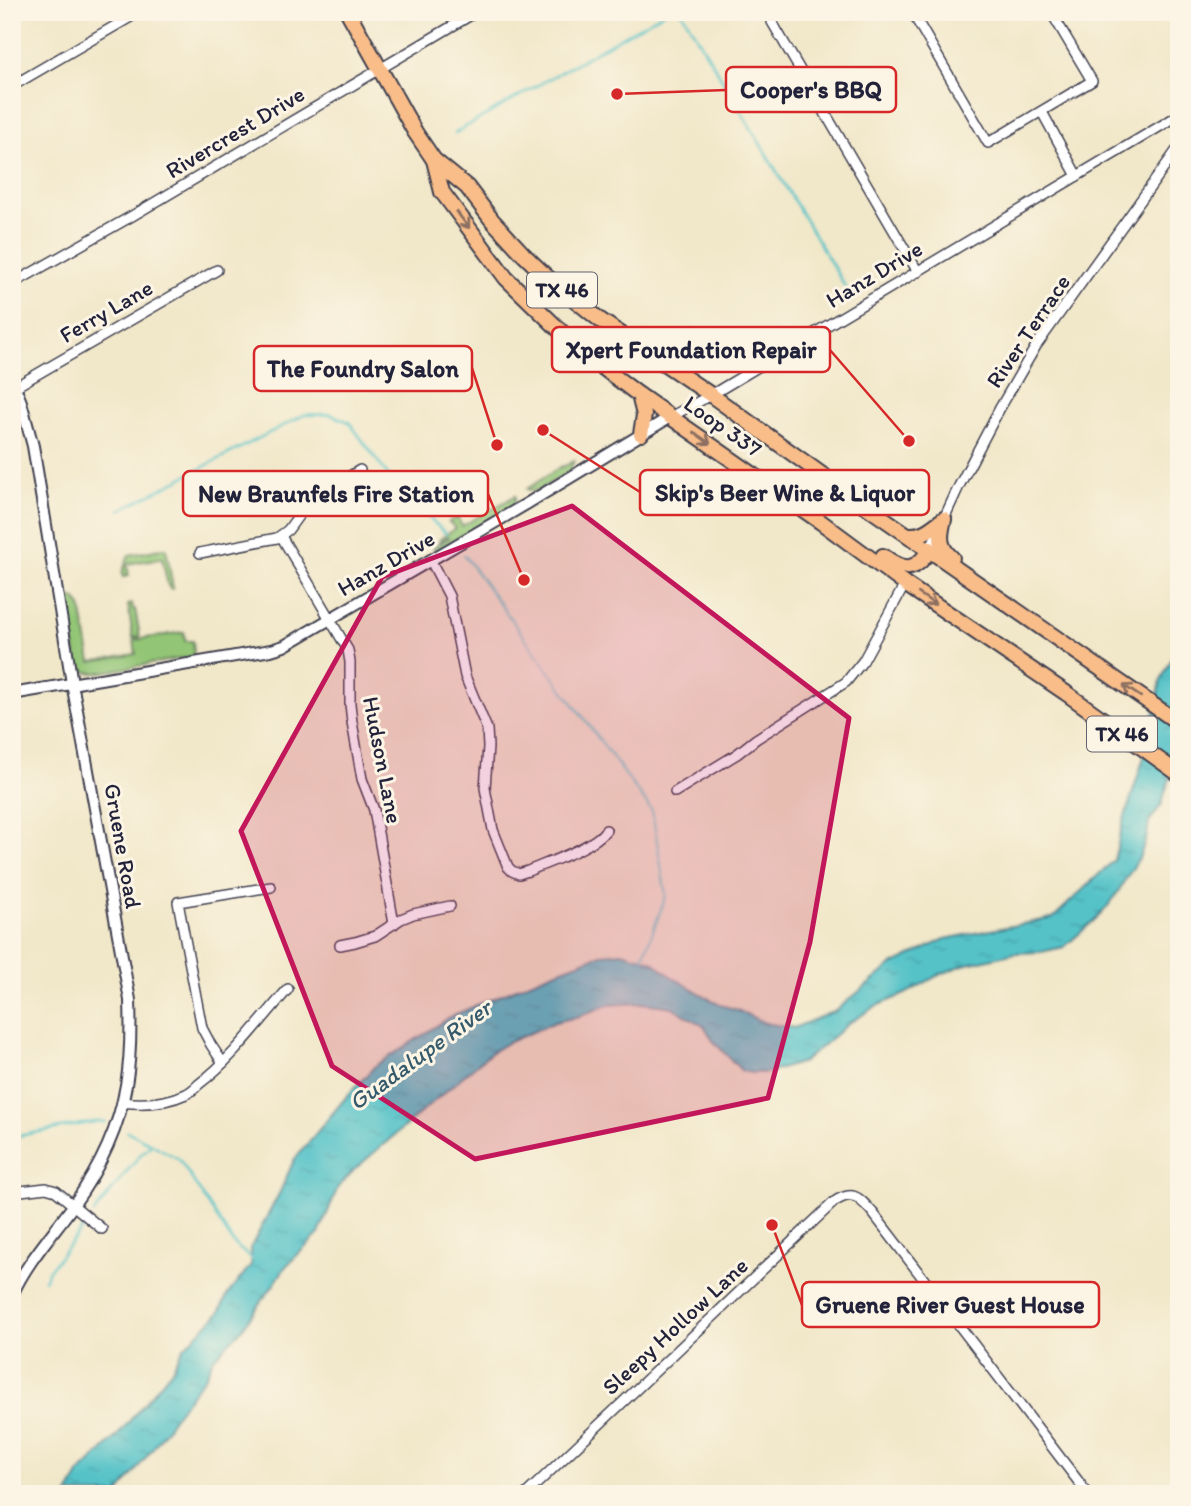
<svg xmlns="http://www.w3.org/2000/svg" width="1191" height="1506" font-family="Itim,sans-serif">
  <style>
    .grass { fill: #92c575; stroke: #5a7458; stroke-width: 2 }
    .water { fill: url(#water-ripples); stroke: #3b7282; stroke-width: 2 }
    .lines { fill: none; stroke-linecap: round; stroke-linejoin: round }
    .stream { stroke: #54c2c8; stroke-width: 2.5 }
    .minor-casing { stroke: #414050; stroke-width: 12 }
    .tertiary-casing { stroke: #414050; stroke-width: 14 }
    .primary-casing { stroke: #414050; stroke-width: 18 }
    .minor { stroke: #fff; stroke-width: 9 }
    .tertiary { stroke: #fff; stroke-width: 10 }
    .primary { stroke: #f8bd89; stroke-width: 14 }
    .oneway { stroke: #8d7062 }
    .marked { fill: #c2185b; fill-opacity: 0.2; stroke: #c2185b; stroke-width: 5; stroke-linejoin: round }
    .labels { text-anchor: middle; stroke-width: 6; stroke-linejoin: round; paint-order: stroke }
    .shield { fill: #fcf5e5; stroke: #63616e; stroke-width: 2 }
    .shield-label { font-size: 21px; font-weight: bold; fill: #22223b }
    .street-label { font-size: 23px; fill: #22223b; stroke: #fcf5e5 }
    .water-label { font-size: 24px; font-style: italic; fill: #345a6c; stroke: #fcf5e5 }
    .leader { fill: none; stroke: #d62828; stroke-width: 2.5 }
    .callout-dot { fill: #d62828; stroke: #fcf5e5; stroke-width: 2.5 }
    .callout { fill: #fcf5e5; stroke: #d62828; stroke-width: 2.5 }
    .callout-label { font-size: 24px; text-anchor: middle; font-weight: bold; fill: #22223b }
  </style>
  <defs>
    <pattern id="water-ripples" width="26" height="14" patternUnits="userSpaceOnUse" patternTransform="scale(1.75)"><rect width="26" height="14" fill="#54c2c8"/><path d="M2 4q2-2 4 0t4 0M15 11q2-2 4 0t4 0" fill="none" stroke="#49a6ad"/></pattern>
  </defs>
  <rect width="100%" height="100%" fill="#fcf5e5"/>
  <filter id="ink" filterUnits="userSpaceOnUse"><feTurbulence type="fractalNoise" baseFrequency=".0143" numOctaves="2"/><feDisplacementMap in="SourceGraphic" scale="14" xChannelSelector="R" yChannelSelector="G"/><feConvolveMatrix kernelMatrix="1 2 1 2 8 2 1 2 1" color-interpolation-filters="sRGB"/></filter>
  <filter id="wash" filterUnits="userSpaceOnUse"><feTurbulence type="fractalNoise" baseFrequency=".00686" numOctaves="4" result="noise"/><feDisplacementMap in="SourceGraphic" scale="28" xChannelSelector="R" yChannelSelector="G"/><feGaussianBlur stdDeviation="1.57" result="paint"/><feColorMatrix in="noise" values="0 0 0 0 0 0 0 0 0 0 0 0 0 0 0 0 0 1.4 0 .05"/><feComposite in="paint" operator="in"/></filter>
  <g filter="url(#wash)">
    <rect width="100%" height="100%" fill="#f1e7c9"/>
    <g class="grass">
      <path d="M574 461 570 471 538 490 532 491 527 489 562 466 563 467Z"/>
      <path d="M515 496V502L511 506 435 551 433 548 449 538 447 537 439 542 440 539 455 528 449 522 457 517 462 526Z"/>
      <path d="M166 548 173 588 170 589 169 586H168L162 558 127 564 129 576 123 577 122 573 129 555Z"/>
      <path d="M67 598H74L81 606 91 662 136 654 134 640 184 632 185 641H193L194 654 190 657 97 673C88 673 81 672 77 662Z"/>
      <path d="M132 604 133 609H135L140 637 133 638 128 605Z"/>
    </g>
    <path class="water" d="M1179 633V759L1175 765 1165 792 1162 804 1149 822 1147 836 1139 858 1114 898 1102 913 1080 933 1064 947 1041 952 1015 953 963 965 937 976 905 994 876 1006 848 1024 803 1062 767 1073H751L742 1071 713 1041 705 1027 672 1007 643 1003 608 1005 577 1017 555 1022 507 1043 489 1054 355 1169 338 1187 319 1234 286 1266 275 1283 241 1330 214 1358 206 1375 176 1414 156 1444 118 1494H68L80 1473 117 1436 171 1371 184 1347 219 1313 228 1294 251 1265V1247L280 1192 294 1160 347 1096 375 1066 452 1016 544 976 602 954 622 952 652 961 671 976 720 1005 735 1009 765 1023 794 1028 835 1011 892 965 945 939 1053 918 1114 860 1123 823 1148 744 1161 680 1173 656Z"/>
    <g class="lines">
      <g class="stream">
        <path d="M682 12 850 295"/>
        <path d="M455 133 665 12"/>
        <path d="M120 510 304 415 330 414 349 422 396 486 446 534"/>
        <path d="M464 555 652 811 666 896 642 960"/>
        <path d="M127 1131 179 1159 234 1244 253 1260"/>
        <path d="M12 1137 99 1121 105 1122"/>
        <path d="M94 1213 140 1155 152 1144"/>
        <path d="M44 1280 49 1270 83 1228"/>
      </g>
    </g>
  </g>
  <g filter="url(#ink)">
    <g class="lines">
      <defs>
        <g id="minor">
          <path d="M912 12 988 143 1092 81 1051 12"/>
          <path d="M772 22 918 272"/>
          <path d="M12 86 139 12"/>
          <path d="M1042 112 1077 176"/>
          <path d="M12 284 132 216 476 12"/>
          <path d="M15 387 217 270"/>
          <path d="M670 417 711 395 1179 115"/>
          <path d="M281 536 348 650 350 662V704L352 722 362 779 374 810 394 924"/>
          <path d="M930 549 959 486 1000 408 1036 346 1179 147"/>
          <path d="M200 553 277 538 288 530 309 501 360 470"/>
          <path d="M431 561 449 596 465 676 487 729 488 747 485 788 493 830 508 867 512 871 519 874 528 871C549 862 594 847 606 830"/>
          <path d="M675 792 737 754 756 739 846 682 863 661 905 584"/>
          <path d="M340 945 355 942 375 936 401 919 413 914 450 906"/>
          <path d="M223 1063 211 1045 202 1028 178 902 271 887"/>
          <path d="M122 1102C144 1105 166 1103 186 1094 191 1092 195 1088 199 1084 233 1058 260 1021 288 989"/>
          <path d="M12 1192 46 1188 56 1191 102 1229"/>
          <path d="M526 1494 834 1202C854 1189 859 1198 873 1213L1088 1494"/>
        </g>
        <g id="tertiary">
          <path d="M12 380 21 402 33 446 72 683 130 1000C131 1028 131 1057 126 1085 119 1129 98 1171 72 1207 51 1236 27 1262 12 1295"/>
          <path d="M12 694 271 650 284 646 528 503 670 417"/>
        </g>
        <g id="primary">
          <path d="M348 12 415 132 434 160 467 187 492 220 524 255 547 277 600 320 711 395 857 500 1179 723"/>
          <path d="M434 160 442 192 506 278 581 351 639 395 821 522 905 584 1066 693 1179 774"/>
          <path d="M639 395 644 415 641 434"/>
          <path d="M944 519C940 535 938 547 952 558"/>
          <path d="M909 535C925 536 931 527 944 519"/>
          <path d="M883 556C904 571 915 573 930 549"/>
        </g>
      </defs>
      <use href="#minor" class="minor-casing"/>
      <use href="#tertiary" class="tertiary-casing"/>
      <use href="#primary" class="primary-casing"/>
      <use href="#minor" class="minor"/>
      <use href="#tertiary" class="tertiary"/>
      <use href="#primary" class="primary"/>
    </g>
    <defs><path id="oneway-shaft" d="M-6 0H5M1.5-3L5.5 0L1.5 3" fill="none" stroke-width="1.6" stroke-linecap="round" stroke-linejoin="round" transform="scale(1.75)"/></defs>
    <g class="oneway">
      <use href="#oneway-shaft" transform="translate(463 220) rotate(53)"/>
      <use href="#oneway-shaft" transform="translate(702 438) rotate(35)"/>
      <use href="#oneway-shaft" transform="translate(927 599) rotate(34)"/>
      <use href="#oneway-shaft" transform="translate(1132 691) rotate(-146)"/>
    </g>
  </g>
  <path class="marked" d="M572 506 849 718 810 942 768 1098 475 1159 332 1066 241 831 382 577Z"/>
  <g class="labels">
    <g class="shield">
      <rect x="527" y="272.5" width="70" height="35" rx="5"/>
      <rect x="1087" y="716.5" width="70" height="35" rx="5"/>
    </g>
    <g class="shield-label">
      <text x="562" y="297">TX 46</text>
      <text x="1122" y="741">TX 46</text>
    </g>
    <g class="street-label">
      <text transform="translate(235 132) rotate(-31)" y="8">Rivercrest Drive</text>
      <text transform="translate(874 274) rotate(-31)" y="8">Hanz Drive</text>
      <text transform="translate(106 311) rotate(-30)" y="8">Ferry Lane</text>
      <text transform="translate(1028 331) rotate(-56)" y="8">River Terrace</text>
      <text transform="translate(723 426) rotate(35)" y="8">Loop 337</text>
      <text transform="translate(386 563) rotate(-30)" y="8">Hanz Drive</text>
      <text transform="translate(383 760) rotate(79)" y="8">Hudson Lane</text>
      <text transform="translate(123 846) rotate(80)" y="8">Gruene Road</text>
      <text transform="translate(675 1326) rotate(-43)" y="8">Sleepy Hollow Lane</text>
    </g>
    <g class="water-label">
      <text transform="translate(420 1055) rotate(-36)" y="8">Guadalupe River</text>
    </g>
  </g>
  <path class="leader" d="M617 94L726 90M909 441L830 350M497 445L472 368M543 430L640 492M524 580L488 494M772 1225L802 1305"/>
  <g class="callout-dot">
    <circle cx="617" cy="94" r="7"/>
    <circle cx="909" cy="441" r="7"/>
    <circle cx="497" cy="445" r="7"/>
    <circle cx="543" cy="430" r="7"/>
    <circle cx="524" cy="580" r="7"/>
    <circle cx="772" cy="1225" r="7"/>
  </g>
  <g class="callout">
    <rect x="726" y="67" width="170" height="45" rx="7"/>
    <rect x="552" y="327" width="278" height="45" rx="7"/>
    <rect x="254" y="346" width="218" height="45" rx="7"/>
    <rect x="640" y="470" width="289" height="45" rx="7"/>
    <rect x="183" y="471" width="305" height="45" rx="7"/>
    <rect x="802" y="1282" width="297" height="45" rx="7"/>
  </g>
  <g class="callout-label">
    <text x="811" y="98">Cooper's BBQ</text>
    <text x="691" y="358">Xpert Foundation Repair</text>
    <text x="363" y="377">The Foundry Salon</text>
    <text x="785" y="501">Skip's Beer Wine &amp; Liquor</text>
    <text x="336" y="502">New Braunfels Fire Station</text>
    <text x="950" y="1313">Gruene River Guest House</text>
  </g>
  <rect width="1191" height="1506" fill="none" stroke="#fcf5e5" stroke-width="42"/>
</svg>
